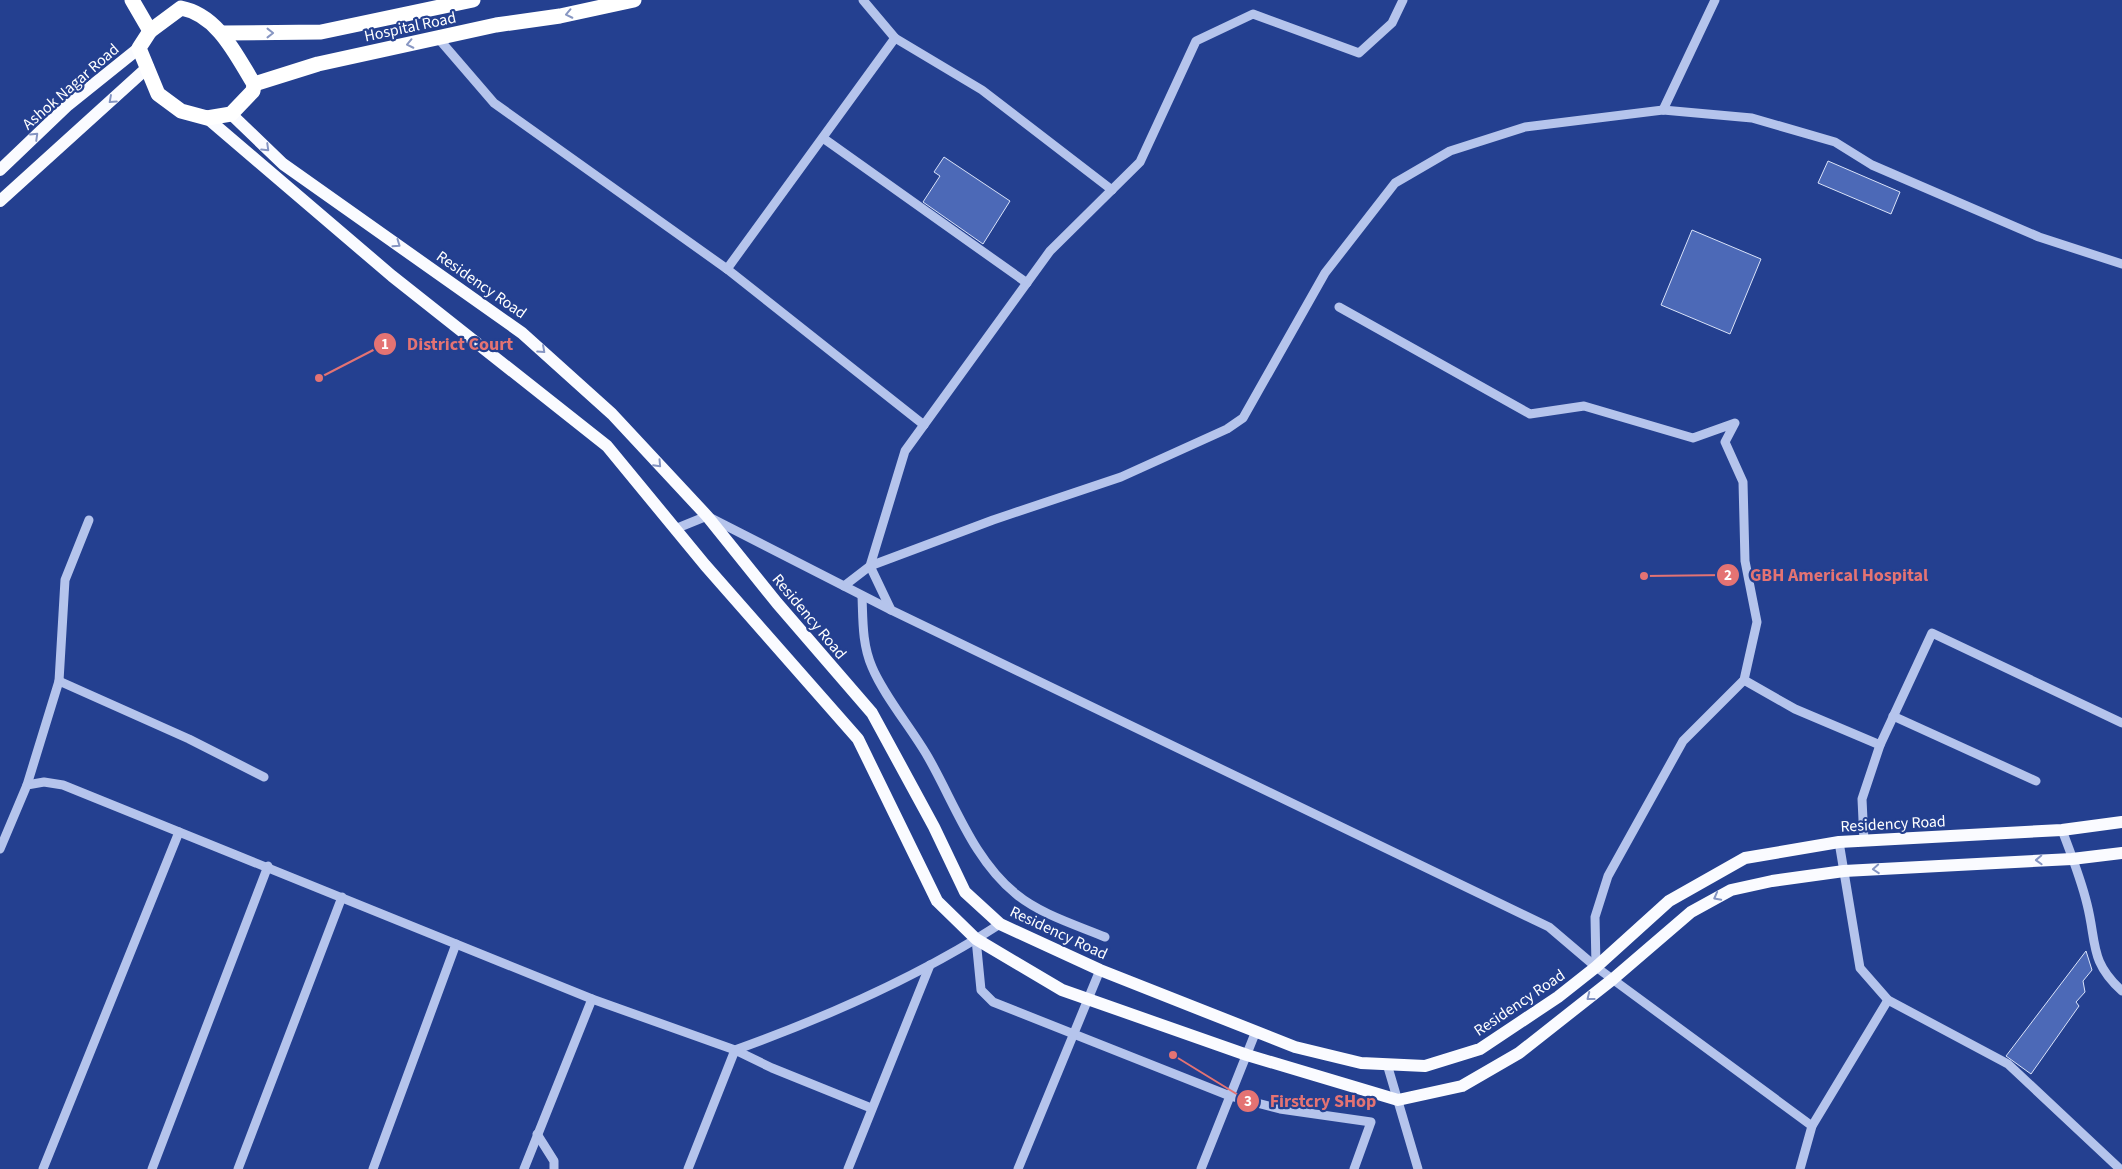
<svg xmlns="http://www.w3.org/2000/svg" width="2122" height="1169" font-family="'Source Sans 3',sans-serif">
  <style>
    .building { fill: #4c69b7; stroke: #dae3f9 }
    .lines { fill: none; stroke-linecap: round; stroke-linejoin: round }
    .minor { stroke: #b5c4ec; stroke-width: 9 }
    .major { stroke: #fafbff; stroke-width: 12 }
    .highway { stroke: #fff; stroke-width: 15 }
    .oneway { stroke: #8796c2 }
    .oneway2 { stroke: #8494c2 }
    .labels { text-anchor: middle; stroke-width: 4.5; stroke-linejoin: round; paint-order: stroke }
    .street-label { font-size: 16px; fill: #fff; stroke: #244090 }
    .leader { fill: none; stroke: #e47373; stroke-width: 2 }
    .callout-dot { fill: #e47373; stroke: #244090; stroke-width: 2 }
    .mark-label { font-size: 15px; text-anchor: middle; font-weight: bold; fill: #fff }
    .callout-label { font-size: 18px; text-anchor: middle; font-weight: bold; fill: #e47373; stroke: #244090; stroke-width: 4.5; stroke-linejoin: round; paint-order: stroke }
  </style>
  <rect width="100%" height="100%" fill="#244090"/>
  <g class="building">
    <path d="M944 157 1010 201 983 244 923 202 940 176 934 172Z"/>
    <path d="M1828 161 1900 192 1891 214 1818 183Z"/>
    <path d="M1692 230 1761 259 1730 334 1661 305Z"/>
    <path d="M2086 951 2092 970 2083 981 2085 992 2076 1002 2079 1006 2031 1074 2006 1056Z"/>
  </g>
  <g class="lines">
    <g class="minor">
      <path d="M863 0 895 38 727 269 924 425"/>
      <path d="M1403 0 1392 23 1359 53 1253 14 1196 41 1140 162 1050 251 905 451 870 566 891 610 1549 927 1596 967 1812 1126"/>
      <path d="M438 38 494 103 727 269"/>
      <path d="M895 38 982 90 1112 190"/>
      <path d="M1663 110 1715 0"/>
      <path d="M823 138 1027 283"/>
      <path d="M1339 307 1530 414 1584 406 1693 438 1735 423 1725 442 1743 482 1745 561 1757 622 1744 680 1683 741 1608 876 1595 917 1596 967"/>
      <path d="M675 529 707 516 891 610"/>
      <path d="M844 586 870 566 993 520 1121 477 1227 429 1243 418 1325 273 1395 183 1450 151 1525 127 1663 110 1752 118 1835 142 1872 165 2039 237 2122 264"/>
      <path d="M862 596C863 620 862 644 872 667 884 696 912 729 928 757 955 804 973 859 1016 894 1040 914 1076 925 1105 937"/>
      <path d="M1744 680 1795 709 1880 745"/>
      <path d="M59 681 65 580 89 520"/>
      <path d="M1893 716 2036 781"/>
      <path d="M27 785 59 681 189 739 264 777"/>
      <path d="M2062 830C2071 854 2081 879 2087 904 2097 943 2089 961 2122 991"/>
      <path d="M1864 841 1862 799 1880 745 1932 633 2122 723"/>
      <path d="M1839 842 1860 968 1888 1000 2008 1064 2120 1169"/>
      <path d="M0 849 27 785 44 782 63 785 592 999 735 1050C827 1017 918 977 1000 924"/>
      <path d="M976 939 981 990 993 1002 1230 1096 1280 1109 1371 1122 1354 1169"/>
      <path d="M1387 1064 1418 1169"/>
      <path d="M537 1134 554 1161V1169"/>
      <path d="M43 1169 179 832"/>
      <path d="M152 1169 268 866"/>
      <path d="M238 1169 342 897"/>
      <path d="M373 1169 456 944"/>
      <path d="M524 1169 592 999"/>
      <path d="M688 1169 735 1050 772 1068 871 1108"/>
      <path d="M848 1169 930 965"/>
      <path d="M1018 1169 1100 970"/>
      <path d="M1201 1169 1256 1031"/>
      <path d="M1800 1169 1812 1126 1888 1000"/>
    </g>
    <g class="major">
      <path d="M231 114 283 164 522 333 612 414 707 516 777 603 872 713 934 827 965 892 1000 924 1100 970 1295 1047 1361 1063 1425 1066 1480 1049 1558 997 1596 967 1669 901 1745 858 1839 842 2062 830 2122 822"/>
      <path d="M207 118 392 276 607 446 705 565 858 739 937 901 976 939 1062 990 1247 1055 1398 1100 1462 1086 1519 1053 1613 979 1691 912 1731 890 1772 881 1844 871 2072 859 2122 853"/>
      <path d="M0 170 68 105 139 48"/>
      <path d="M0 201 148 67"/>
    </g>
    <g class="highway">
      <path d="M132 0 150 31"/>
      <path d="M181 8C218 15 236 55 254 84L253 91 231 114 207 118 181 111 158 94 139 48 150 31Z"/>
      <path d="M222 33 321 32 473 0"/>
      <path d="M254 84 318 64 496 25 560 16 634 0"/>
    </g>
  </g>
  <defs><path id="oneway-chevron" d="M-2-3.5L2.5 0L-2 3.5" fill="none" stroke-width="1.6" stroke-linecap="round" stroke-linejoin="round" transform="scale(1.25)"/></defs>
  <g class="oneway">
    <use href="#oneway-chevron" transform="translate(569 14) rotate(168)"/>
    <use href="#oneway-chevron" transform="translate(270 33)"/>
    <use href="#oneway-chevron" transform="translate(410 44) rotate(168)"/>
  </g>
  <g class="oneway2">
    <use href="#oneway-chevron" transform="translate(112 100) rotate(138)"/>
    <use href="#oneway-chevron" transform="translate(35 136) rotate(-44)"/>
    <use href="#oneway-chevron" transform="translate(266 148) rotate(44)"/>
    <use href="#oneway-chevron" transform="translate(397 244) rotate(35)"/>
    <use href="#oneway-chevron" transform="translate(542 350) rotate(42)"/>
    <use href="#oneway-chevron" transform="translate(658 464) rotate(47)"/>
    <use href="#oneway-chevron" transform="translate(2039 860) rotate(178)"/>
    <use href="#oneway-chevron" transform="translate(1876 869) rotate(176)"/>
    <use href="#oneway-chevron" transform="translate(1717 897) rotate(152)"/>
    <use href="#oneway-chevron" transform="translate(1590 997) rotate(142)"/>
  </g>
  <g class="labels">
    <g class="street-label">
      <text transform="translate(410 26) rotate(-12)" y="6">Hospital Road</text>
      <text transform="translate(70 86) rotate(-41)" y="6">Ashok Nagar Road</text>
      <text transform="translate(482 284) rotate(35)" y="6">Residency Road</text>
      <text transform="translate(810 616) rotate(50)" y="6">Residency Road</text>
      <text transform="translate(1893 823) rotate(-3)" y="6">Residency Road</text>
      <text transform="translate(1059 932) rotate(25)" y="6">Residency Road</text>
      <text transform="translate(1519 1002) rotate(-34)" y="6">Residency Road</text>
    </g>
  </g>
  <path class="leader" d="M319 378L385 344M1644 576L1728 575M1173 1055L1248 1101"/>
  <g class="callout-dot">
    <circle cx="319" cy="378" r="5"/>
    <circle cx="1644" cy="576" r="5"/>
    <circle cx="1173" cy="1055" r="5"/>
    <circle cx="385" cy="344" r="12"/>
    <circle cx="1728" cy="575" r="12"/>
    <circle cx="1248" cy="1101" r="12"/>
  </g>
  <g class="mark-label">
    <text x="385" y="349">1</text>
    <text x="1728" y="580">2</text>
    <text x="1248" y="1106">3</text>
  </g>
  <g class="callout-label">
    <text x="460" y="350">District Court</text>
    <text x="1839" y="581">GBH Americal Hospital</text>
    <text x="1323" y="1107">Firstcry SHop</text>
  </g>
</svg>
